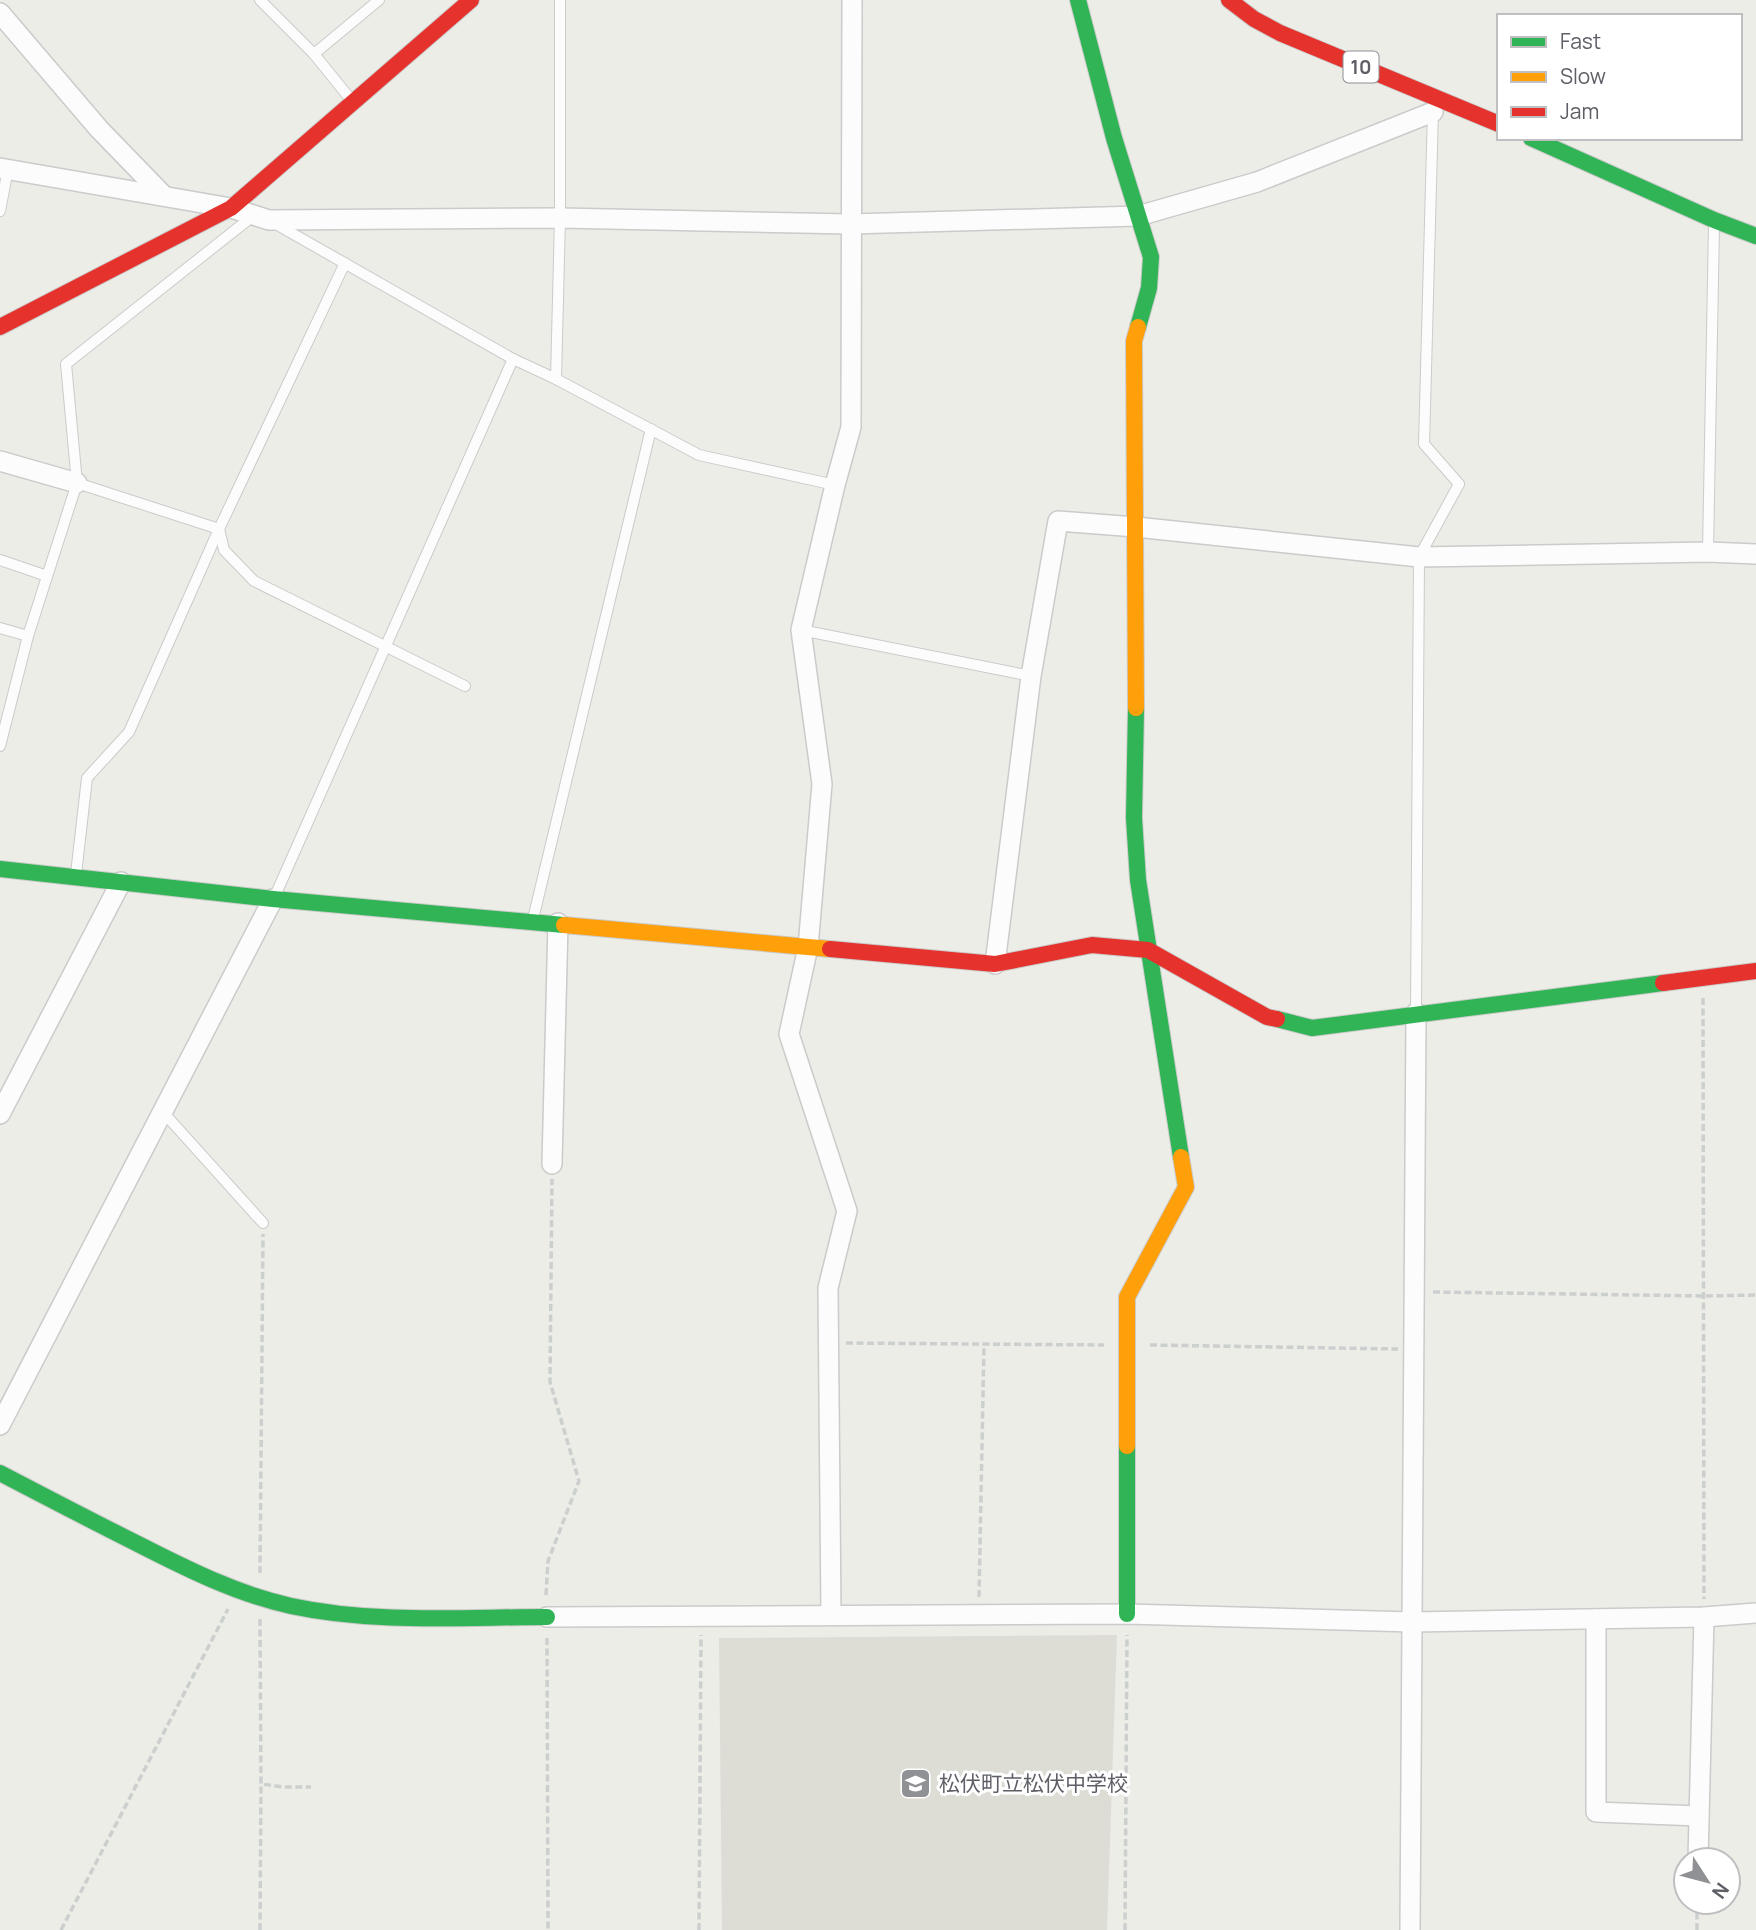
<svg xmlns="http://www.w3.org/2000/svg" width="1756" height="1930" font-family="Manrope,'Noto Sans JP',sans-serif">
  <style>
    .education { fill: #ddddd6 }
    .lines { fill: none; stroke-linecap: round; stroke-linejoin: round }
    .lane-casing { stroke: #cacbca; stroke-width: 12 }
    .street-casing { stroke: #cacbca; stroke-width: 22 }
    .fast-casing { stroke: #cbcbcb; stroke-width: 18 }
    .slow-casing { stroke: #cbcbcb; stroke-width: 18 }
    .jam-casing { stroke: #cbcbcb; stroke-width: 18 }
    .path { stroke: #cbcfce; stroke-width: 3.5; stroke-dasharray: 7 3.5; stroke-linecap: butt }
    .lane { stroke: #fcfcfc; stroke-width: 10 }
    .street { stroke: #fcfcfc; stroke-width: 19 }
    .fast { stroke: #30b455; stroke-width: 16 }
    .slow { stroke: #ff9f0a; stroke-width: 16 }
    .jam { stroke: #e5322d; stroke-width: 16 }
    .labels { text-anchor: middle; stroke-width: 6; stroke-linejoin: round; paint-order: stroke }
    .shield { fill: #fff; stroke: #8e8f94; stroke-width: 2 }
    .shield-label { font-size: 19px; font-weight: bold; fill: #5e5f66 }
    .poi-label { font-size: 21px; fill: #5e5f66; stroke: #fff; text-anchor: start }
  </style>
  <rect width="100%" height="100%" fill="#edede8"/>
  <path class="education" d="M1117 1635 1107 1930H722L719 1638Z"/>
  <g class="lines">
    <defs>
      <g id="lane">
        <path d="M260 0 314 54 352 101"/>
        <path d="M314 54 379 0"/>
        <path d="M0 211 8 169"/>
        <path d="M274 223 513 359 556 379 699 455 835 485"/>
        <path d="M556 379 560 218V0"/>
        <path d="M77 483 219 529 345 263"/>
        <path d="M219 529 224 550 254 581 465 686"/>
        <path d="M1708 552 1714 224"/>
        <path d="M0 560 47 576"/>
        <path d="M0 628 28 636"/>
        <path d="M801 630 1031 676"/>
        <path d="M0 746 28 636 77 483 66 364 253 216"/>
        <path d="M76 874 87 778 129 732 219 529"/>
        <path d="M275 896 513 359"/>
        <path d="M533 919 651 429"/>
        <path d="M1416 1010 1419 557 1459 484 1424 444 1433 111"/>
        <path d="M163 1112 263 1223"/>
      </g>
      <g id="street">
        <path d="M0 13 99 129 163 195"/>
        <path d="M0 168 231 208 269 220 560 218 850 224 1138 216 1257 182 1433 112"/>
        <path d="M0 461 77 483"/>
        <path d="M995 964 1031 676 1058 521 1136 527 1419 557 1708 552 1756 554"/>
        <path d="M0 1114 121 882"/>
        <path d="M552 1164 558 923"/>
        <path d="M0 1425 273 899"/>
        <path d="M831 1615 828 1288 847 1211 789 1034 808 947 822 784 801 630 835 485 851 427 852 0"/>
        <path d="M547 1617 1127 1614 1412 1622 1704 1617 1756 1613"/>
        <path d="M1596 1619V1812L1699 1816"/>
        <path d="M1698 1860 1704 1617"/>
        <path d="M1410 1930 1416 1013"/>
      </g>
      <g id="fast">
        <path d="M1078 0 1114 138 1151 257 1149 288 1138 327"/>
        <path d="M1531 138 1714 220 1756 236"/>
        <path d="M1136 708 1134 818 1138 880 1181 1157"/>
        <path d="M0 869 273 899 564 925"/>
        <path d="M1277 1019 1312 1028 1663 983"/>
        <path d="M1127 1446V1614"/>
        <path d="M0 1473C46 1497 92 1521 138 1544 187 1569 237 1594 291 1606 375 1624 462 1617 547 1617"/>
      </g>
      <g id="slow">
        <path d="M1136 708 1134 341 1138 327"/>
        <path d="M564 925 830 949"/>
        <path d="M1127 1446V1297L1186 1187 1181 1157"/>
      </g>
      <g id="jam">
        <path d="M1229 0 1254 19 1280 33 1499 124"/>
        <path d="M0 327 231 208 471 0"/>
        <path d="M830 949 995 964 1092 945 1148 950 1267 1017 1277 1019"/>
        <path d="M1663 983 1756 971"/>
      </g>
    </defs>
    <use href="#lane" class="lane-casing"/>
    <use href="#street" class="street-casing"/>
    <use href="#fast" class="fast-casing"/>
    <use href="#slow" class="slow-casing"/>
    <use href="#jam" class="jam-casing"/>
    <g class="path">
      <path d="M1703 998 1704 1599"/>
      <path d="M1433 1292 1704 1296 1756 1295"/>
      <path d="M846 1343 1104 1345"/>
      <path d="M1150 1345 1398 1349"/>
      <path d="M260 1573 263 1234"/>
      <path d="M546 1595 548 1561 579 1481 550 1382 552 1179"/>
      <path d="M979 1597 984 1344"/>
      <path d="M260 1619 261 1784 284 1787H311"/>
      <path d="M547 1638 548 1930"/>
      <path d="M1697 1902V1930"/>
      <path d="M61 1930 228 1609"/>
      <path d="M260 1930 261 1784"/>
      <path d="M699 1930 701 1635"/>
      <path d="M1125 1930 1127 1635"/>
    </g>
    <use href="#lane" class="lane"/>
    <use href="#street" class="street"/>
    <use href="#fast" class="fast"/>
    <use href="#slow" class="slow"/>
    <use href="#jam" class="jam"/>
  </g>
  <defs>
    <symbol id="school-square" viewBox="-11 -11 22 22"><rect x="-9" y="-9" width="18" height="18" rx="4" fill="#909194" stroke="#fff"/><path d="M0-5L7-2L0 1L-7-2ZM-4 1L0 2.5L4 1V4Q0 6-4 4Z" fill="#fff"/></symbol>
  </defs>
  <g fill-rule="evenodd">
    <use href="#school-square" x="898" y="1766" width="35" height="35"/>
  </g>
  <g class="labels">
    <rect class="shield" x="1343.5" y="51.5" width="35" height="31" rx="5"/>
    <g class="shield-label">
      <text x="1361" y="74">10</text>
    </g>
    <g class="poi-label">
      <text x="939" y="1791">松伏町立松伏中学校</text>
    </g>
  </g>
  <rect x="1497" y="14" width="245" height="126" fill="#ffffff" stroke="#bfbfc2" stroke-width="2"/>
  <rect x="1511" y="37" width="35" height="10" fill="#30b455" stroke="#bfbfc2" stroke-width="2"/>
  <text x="1560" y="49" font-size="21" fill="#5e5f66">Fast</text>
  <rect x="1511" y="72" width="35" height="10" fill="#ff9f0a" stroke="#bfbfc2" stroke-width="2"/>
  <text x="1560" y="84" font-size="21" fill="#5e5f66">Slow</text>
  <rect x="1511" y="107" width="35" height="10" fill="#e5322d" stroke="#bfbfc2" stroke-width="2"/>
  <text x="1560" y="119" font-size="21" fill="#5e5f66">Jam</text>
  <g transform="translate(1707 1881) rotate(126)"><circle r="33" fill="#ffffff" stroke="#bfbfc2" stroke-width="2"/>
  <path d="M0-5L12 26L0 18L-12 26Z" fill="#909194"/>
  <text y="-10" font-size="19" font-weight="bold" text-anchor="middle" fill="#5e5f66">N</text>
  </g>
</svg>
